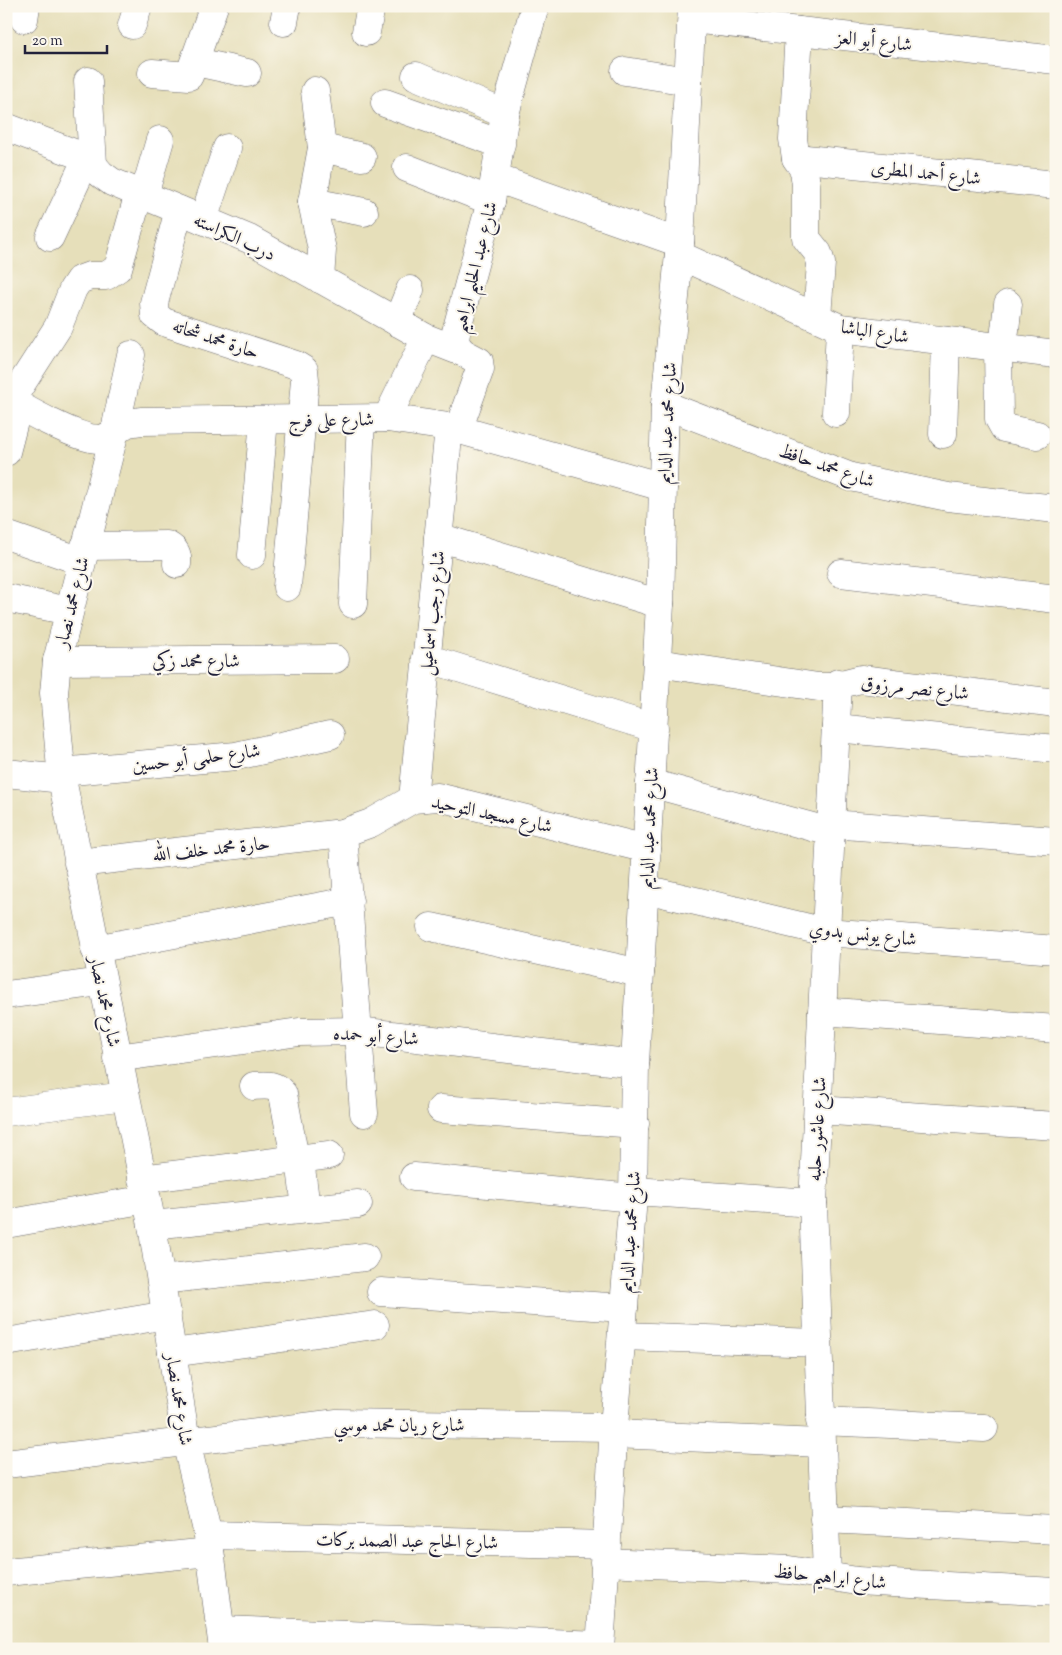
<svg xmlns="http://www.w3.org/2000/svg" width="1062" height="1655" font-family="'Sorts Mill Goudy',Amiri,serif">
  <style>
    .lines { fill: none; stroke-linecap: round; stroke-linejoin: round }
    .street-casing { stroke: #676467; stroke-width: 29 }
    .street { stroke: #fff; stroke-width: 28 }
    .labels { text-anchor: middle; stroke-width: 4; stroke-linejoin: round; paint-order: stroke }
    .street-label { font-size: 19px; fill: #22223b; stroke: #fbf7ec }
  </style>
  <rect width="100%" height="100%" fill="#fbf7ec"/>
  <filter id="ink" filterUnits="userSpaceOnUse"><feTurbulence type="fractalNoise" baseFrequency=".02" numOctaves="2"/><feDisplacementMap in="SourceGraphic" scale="10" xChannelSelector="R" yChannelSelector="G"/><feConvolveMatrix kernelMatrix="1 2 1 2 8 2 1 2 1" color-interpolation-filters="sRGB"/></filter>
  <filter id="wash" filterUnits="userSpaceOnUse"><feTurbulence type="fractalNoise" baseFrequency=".0096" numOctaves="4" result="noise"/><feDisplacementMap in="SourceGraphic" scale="20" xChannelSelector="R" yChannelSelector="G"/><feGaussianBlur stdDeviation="1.12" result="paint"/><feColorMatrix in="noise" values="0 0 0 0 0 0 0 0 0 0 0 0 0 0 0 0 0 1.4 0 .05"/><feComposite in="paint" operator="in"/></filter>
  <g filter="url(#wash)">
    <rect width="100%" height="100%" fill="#e6dfba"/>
  </g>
  <g filter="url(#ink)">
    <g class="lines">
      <defs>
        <g id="street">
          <path d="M24 19 26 6"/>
          <path d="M692 19 1056 60"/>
          <path d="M284 22 287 6"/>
          <path d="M132 25 138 6"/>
          <path d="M799 31 793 139 796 158 804 170 806 185V238L818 253 821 263 817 317"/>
          <path d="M366 32 371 6"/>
          <path d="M196 62 247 73"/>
          <path d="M625 71 688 81"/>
          <path d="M152 73 189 76 214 6"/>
          <path d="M416 76 505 114"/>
          <path d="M88 81 93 164"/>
          <path d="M315 91 322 148 312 202 322 250 320 279"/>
          <path d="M385 103 501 144"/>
          <path d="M6 127 87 158 101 174 112 182 249 239 426 338 462 352"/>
          <path d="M322 148 362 157"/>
          <path d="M796 158 1056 185"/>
          <path d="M407 168 491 201"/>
          <path d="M495 178 680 243"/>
          <path d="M144 195 160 140"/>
          <path d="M312 202 364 212"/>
          <path d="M179 210 154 303 155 315 164 322 296 365 304 370 305 380 287 587"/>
          <path d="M203 220 227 148"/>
          <path d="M50 237 87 158"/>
          <path d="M679 255 840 328 1056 354"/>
          <path d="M397 322 410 290"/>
          <path d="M998 346 999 419 1004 428 1037 435"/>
          <path d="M1003 347 1008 304"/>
          <path d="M131 355 114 435 57 661 54 693 62 779 152 1225 186 1441 208 1535 223 1649"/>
          <path d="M6 396C20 408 82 441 100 439 112 437 116 429 126 424 130 422 136 422 141 421L387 418 449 427 663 487"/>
          <path d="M11 400 58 327 73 289 79 280 90 276H106L118 268 139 193"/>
          <path d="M665 405 851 477 948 497 1056 509"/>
          <path d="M836 413 840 328"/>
          <path d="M387 418 426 338"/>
          <path d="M458 430 480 369 479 361 462 352 455 343 456 332 491 201 505 114 535 6"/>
          <path d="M943 434 946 341"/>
          <path d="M6 452 18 406"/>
          <path d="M6 535 81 561"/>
          <path d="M438 537 660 604"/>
          <path d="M85 546 167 545C176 550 178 554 177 564"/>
          <path d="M252 555 264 420"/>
          <path d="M841 573 1056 599"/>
          <path d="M6 598 69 611"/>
          <path d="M353 604 361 419"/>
          <path d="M426 658 654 728"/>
          <path d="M57 661 335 659"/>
          <path d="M657 663 818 687H829L861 679 1056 703"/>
          <path d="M836 728 1056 749"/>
          <path d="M61 772 236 756 330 735"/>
          <path d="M6 773 62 779"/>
          <path d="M650 783 831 832"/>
          <path d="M413 799 449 427"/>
          <path d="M831 824 1056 841"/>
          <path d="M343 833 364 1113"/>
          <path d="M78 863 343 833 371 823 413 799 438 797 647 849"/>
          <path d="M645 889 826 932 1056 950"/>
          <path d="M431 927 640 973"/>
          <path d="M95 949 349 901"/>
          <path d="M6 995 101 982"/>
          <path d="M822 1011 1056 1029"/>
          <path d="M117 1058 299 1032 358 1031 635 1064"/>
          <path d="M254 1086C267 1085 275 1084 283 1094L295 1159"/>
          <path d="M441 1109 635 1124"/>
          <path d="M818 1110 1056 1126"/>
          <path d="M6 1112 125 1096"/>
          <path d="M300 1159 306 1209"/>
          <path d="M414 1177 633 1198"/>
          <path d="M142 1179 329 1155"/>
          <path d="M634 1191 813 1203"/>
          <path d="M6 1224 147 1199"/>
          <path d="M152 1225 358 1204"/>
          <path d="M161 1280 365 1257"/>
          <path d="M381 1292 624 1308"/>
          <path d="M622 1336 817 1343"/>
          <path d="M6 1342 167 1315"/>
          <path d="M172 1353 375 1325"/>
          <path d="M820 1421 984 1428"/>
          <path d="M614 1434 820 1443"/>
          <path d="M6 1464 337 1423 614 1427"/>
          <path d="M824 1519 1056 1530"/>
          <path d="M208 1535 607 1545"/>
          <path d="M604 1562 789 1570 857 1581 1056 1592"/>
          <path d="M6 1572 210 1552"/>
          <path d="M827 1575 813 1203 838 683"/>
          <path d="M221 1630 600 1645"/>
          <path d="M600 1649 614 1427 633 1198 635 1064 660 604 665 405 680 243 692 6"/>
        </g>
      </defs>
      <use href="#street" class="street-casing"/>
      <use href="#street" class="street"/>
    </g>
  </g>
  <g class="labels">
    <g class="street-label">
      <text transform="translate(874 40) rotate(6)" y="7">شارع أبو العز</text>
      <text transform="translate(926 172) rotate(6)" y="7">شارع أحمد المطرى</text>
      <text transform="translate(235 236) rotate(25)" y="7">درب الكراسته</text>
      <text transform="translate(474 267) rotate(-76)" y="7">شارع عبد الحليم ابراهيم</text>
      <text transform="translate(875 331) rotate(9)" y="7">شارع الباشا</text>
      <text transform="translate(216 338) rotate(18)" y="7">حارة محمد شحاته</text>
      <text transform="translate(331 419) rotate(-1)" y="7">شارع على فرج</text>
      <text transform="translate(666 423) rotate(-87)" y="7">شارع محمد عبد الدايم</text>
      <text transform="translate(827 465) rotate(19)" y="7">شارع محمد حافظ</text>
      <text transform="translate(71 602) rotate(-76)" y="7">شارع محمد نصار</text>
      <text transform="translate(431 613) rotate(-84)" y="7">شارع رجب اسماعيل</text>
      <text x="196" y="667">شارع محمد زكي</text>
      <text transform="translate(915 687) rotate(6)" y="7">شارع نصر مرزوق</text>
      <text transform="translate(196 757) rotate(-7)" y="7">شارع حلمى أبو حسين</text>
      <text transform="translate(492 813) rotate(12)" y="7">شارع مسجد التوحيد</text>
      <text transform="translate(648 828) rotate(-87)" y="7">شارع محمد عبد الدايم</text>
      <text transform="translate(211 848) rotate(-6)" y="7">حارة محمد خلف الله</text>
      <text transform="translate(863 933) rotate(6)" y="7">شارع يونس بدوي</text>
      <text transform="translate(106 1001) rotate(78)" y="7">شارع محمد نصار</text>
      <text transform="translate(376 1035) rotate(4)" y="7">شارع أبو حمده</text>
      <text transform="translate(816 1129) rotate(-87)" y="7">شارع عاشور حلبه</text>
      <text transform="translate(629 1232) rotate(-86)" y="7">شارع محمد عبد الدايم</text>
      <text transform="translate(180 1399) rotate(81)" y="7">شارع محمد نصار</text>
      <text x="399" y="1431">شارع ريان محمد موسي</text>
      <text transform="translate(407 1540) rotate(1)" y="7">شارع الحاج عبد الصمد بركات</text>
      <text transform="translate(830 1576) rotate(6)" y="7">شارع ابراهيم حافظ</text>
    </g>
  </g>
  <rect width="1062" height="1655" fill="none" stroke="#fbf7ec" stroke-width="25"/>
  <path d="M25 45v8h82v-8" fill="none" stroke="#22223b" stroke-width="2.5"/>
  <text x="32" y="45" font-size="15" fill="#22223b" stroke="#fbf7ec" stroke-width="4" paint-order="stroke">20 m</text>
</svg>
